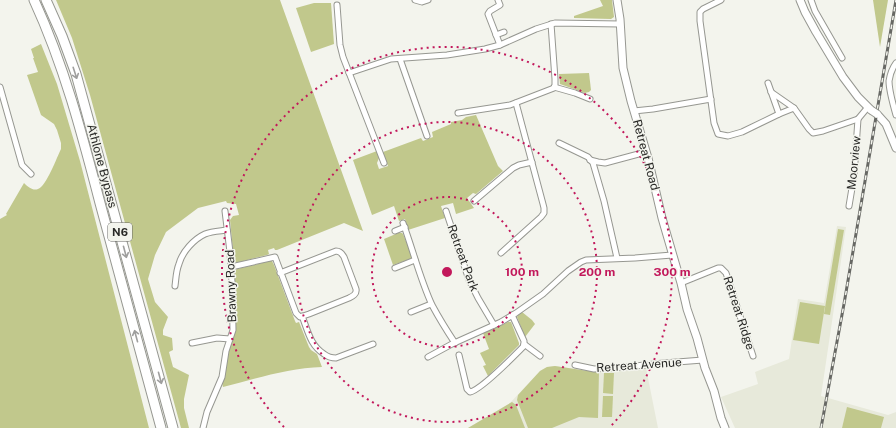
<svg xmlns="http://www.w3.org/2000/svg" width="896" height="428" font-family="'Public Sans',sans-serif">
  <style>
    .built { fill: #e7e9da }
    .green { fill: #c1c88c }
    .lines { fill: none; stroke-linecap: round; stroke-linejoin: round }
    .minor-casing { stroke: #969791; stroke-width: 7 }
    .tertiary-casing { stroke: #969791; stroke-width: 9 }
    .secondary-casing { stroke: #969791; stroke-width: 9 }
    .trunk-casing { stroke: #969791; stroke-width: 11 }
    .minor { stroke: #fff; stroke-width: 5 }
    .tertiary { stroke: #fff; stroke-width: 7 }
    .secondary { stroke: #fff; stroke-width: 7 }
    .trunk { stroke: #fff; stroke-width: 9 }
    .rail-casing { stroke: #676864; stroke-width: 3 }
    .rail { stroke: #f3f4ed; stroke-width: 1.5; stroke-dasharray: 4.5; stroke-linecap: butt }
    .secondary-bridge-casing { stroke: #969791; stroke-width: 9; stroke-linecap: butt }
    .secondary-bridge { stroke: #fff; stroke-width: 7 }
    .oneway { stroke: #9f9f9e }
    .ring { fill: none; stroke: #c2185b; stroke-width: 2; stroke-dasharray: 2 4 }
    .labels { text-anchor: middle; stroke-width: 3; stroke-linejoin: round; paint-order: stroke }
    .shield { fill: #f3f4ed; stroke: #666662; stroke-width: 1 }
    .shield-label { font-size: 11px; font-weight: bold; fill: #292927 }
    .street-label { font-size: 12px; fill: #292927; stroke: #f3f4ed }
    .centre { fill: #c2185b; stroke: #f3f4ed; stroke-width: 2 }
    .ring-label { font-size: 12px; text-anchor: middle; font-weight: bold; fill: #c2185b; stroke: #f3f4ed; stroke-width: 3; stroke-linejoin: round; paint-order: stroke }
  </style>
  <rect width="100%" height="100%" fill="#f3f4ed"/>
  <g class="built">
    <path d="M837 226 846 227 821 396 888 415 896 412V428H735L721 397 758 384 755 372 789 359 798 299 824 303Z"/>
    <path d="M555 366 588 371H624L640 370 646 368 658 428H468L510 403 540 371 547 367Z"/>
  </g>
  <g class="green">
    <path d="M56 0H280L363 231 344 223 277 250H275L274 248 268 250 269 254 267 255 236 263 234 261 230 220 233 216 239 215 236 204 227 203 226 201 198 208 166 232 155 255 148 279 155 302 168 317 163 330V335L172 338 173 350 169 352 173 367 189 375 184 399V408L189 428H181L90 95 72 38Z"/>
    <path d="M600 0H612L614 17 611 19 574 18V16L603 6Z"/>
    <path d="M873 0H888L880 47Z"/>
    <path d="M314 3H331L334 44 311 52 296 8Z"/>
    <path d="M41 44 57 84 80 161 149 428H0V219L7 215 6 214 24 183C28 187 33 191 38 189 46 187 57 157 61 149V143L57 130 54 124 41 115 27 75 38 72 33 58H34L31 49Z"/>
    <path d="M589 73 591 90 589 92 585 93 560 84 559 74Z"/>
    <path d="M476 115 498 166 503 171 476 194 473 193 467 198 474 208 456 214 453 203 441 206 445 218 408 230 405 219 399 221 394 206 372 215 353 160 377 151 379 158 377 163 379 169 388 166 383 152 421 138 423 141 433 137 432 132 451 124V122L462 120 466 117Z"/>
    <path d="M838 229 844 230 830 315 824 314Z"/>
    <path d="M398 233H402L403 234 412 256 410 259 393 265 384 239Z"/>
    <path d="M270 261H272L274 265 295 321 296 323 299 322 309 347 311 350 317 354 322 367C288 368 255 379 223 387L222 383 225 372 229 349 234 334 235 323 234 272 237 269Z"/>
    <path d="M800 302 825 306 819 344 793 340Z"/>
    <path d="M522 312 532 320 535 324 525 337 517 317 518 315Z"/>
    <path d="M508 322H511L519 343V345L488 376 483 366 486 365 480 353 489 349 483 333 500 326Z"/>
    <path d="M555 366 588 371H599L598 418 579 417 552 428H528L517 400 518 395 540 371 547 367Z"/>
    <path d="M604 373H614L613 394 603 393Z"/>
    <path d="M603 396H613L612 417H602Z"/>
    <path d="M512 402 516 405 525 428H468Z"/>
    <path d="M847 407 884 417 881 428H842Z"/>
  </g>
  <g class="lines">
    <defs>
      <g id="minor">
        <path d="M415 0 422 2 428 0"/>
        <path d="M498 0 500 5 490 11 488 14 500 45"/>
        <path d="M721 0 703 9 700 12V21L714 123 718 134 728 136 742 132 779 114 794 108"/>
        <path d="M811 0 815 11 842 58"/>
        <path d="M337 5 340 45 343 57 384 163"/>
        <path d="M496 35 504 32"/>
        <path d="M400 59 427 136"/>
        <path d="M896 63C893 67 890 75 889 81 889 88 894 108 896 115"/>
        <path d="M349 73 391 59 447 55 485 49 500 45 536 29 555 23 620 24"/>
        <path d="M768 83 779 114"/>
        <path d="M0 87 22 165 31 174"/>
        <path d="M554 87 575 93 590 99"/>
        <path d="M771 92 794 108 809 129 813 133 823 131 858 119"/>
        <path d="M634 111 653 109 711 99"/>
        <path d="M458 113 510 105 554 88 555 85V79L551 24"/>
        <path d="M559 143 588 157 593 163 604 201 617 258"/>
        <path d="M590 160 598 162 605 163 646 152"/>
        <path d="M474 201 513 168 519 165 532 162"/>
        <path d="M849 206 854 176 858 119 868 107"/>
        <path d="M446 211 469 280 478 298 494 325"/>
        <path d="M403 223C413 250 420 279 432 305 439 318 447 331 455 343"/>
        <path d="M395 231 405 227"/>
        <path d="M501 253 541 217 544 213V208L543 204 516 103"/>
        <path d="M231 267 275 257 296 313 300 317 309 314 349 298C353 296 357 294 356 289L344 257C342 254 341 251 336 251L280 273"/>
        <path d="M395 268 415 260"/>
        <path d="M681 283 718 268H721L726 273 753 356"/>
        <path d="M175 286C176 279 176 271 179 264 182 252 194 239 205 234 212 231 220 231 227 230"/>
        <path d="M411 312 431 304"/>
        <path d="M302 316C308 331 310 345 324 354 328 357 331 358 336 358L373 344"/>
        <path d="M192 343 217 338 230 339"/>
        <path d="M524 344 540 356"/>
        <path d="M459 355 467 389 470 392C481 390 513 357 523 347L524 344V341L512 315"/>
        <path d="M428 357 452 344 501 322 516 313 543 294 568 271 581 262 586 260 635 258 672 255"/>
        <path d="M575 365 594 369 625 367 664 363 703 360"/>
        <path d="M203 428 207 412 222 377 226 351 233 330 232 283 230 252 225 211"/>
      </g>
      <path id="tertiary" d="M617 0 620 19 623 68 631 101 648 158 662 218 681 283 687 309 697 338 705 368 714 391 721 418 725 428"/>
      <g id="secondary">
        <path d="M800 0 805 12 816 32 843 77 858 97 871 110"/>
        <path d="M877 114 886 124 896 148"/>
      </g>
      <g id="trunk">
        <path d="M34 0C64 65 82 134 100 203 121 278 141 353 161 428"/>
        <path d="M46 0 62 36 76 74 173 428"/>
      </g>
    </defs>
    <use href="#minor" class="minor-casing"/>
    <use href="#tertiary" class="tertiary-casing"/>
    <use href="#secondary" class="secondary-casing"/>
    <use href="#trunk" class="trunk-casing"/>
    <use href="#minor" class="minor"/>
    <use href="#tertiary" class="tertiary"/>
    <use href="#secondary" class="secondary"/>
    <use href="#trunk" class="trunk"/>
    <defs>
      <path id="rail" d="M821 428 844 304 896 0"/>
    </defs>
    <use href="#rail" class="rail-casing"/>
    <use href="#rail" class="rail"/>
    <defs>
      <path id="secondary-bridge" d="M871 110 877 114"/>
    </defs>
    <use href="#secondary-bridge" class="secondary-bridge-casing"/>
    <use href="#secondary-bridge" class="secondary-bridge"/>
  </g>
  <defs><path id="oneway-shaft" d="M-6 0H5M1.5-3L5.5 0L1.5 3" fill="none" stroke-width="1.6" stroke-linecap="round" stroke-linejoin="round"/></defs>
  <g class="oneway">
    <use href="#oneway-shaft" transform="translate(75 73) rotate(72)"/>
    <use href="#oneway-shaft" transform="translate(125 252) rotate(75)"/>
    <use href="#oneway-shaft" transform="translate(136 336) rotate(-105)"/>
    <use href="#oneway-shaft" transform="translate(160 378) rotate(75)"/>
  </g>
  <g class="ring">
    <circle cx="447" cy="272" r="75"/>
    <circle cx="447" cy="272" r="150"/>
    <path d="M284 427A225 225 0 1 1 610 427"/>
  </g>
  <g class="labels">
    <rect class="shield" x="108" y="223" width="24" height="18" rx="3"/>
    <g class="shield-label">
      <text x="120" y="236">N6</text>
    </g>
    <g class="street-label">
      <text transform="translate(646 155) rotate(75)" y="4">Retreat Road</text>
      <text transform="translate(854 163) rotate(-84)" y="4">Moorview</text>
      <text transform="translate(102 166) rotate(75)" y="4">Athlone Bypass</text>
      <text transform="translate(463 258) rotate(70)" y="4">Retreat Park</text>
      <text transform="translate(231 286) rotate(-92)" y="4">Brawny Road</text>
      <text transform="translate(739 313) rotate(72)" y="4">Retreat Ridge</text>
      <text transform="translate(639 365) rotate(-4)" y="4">Retreat Avenue</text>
    </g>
  </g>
  <circle cx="447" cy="272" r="6" class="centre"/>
  <g class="ring-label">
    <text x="522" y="276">100 m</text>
    <text x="597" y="276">200 m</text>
    <text x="672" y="276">300 m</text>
  </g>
</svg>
